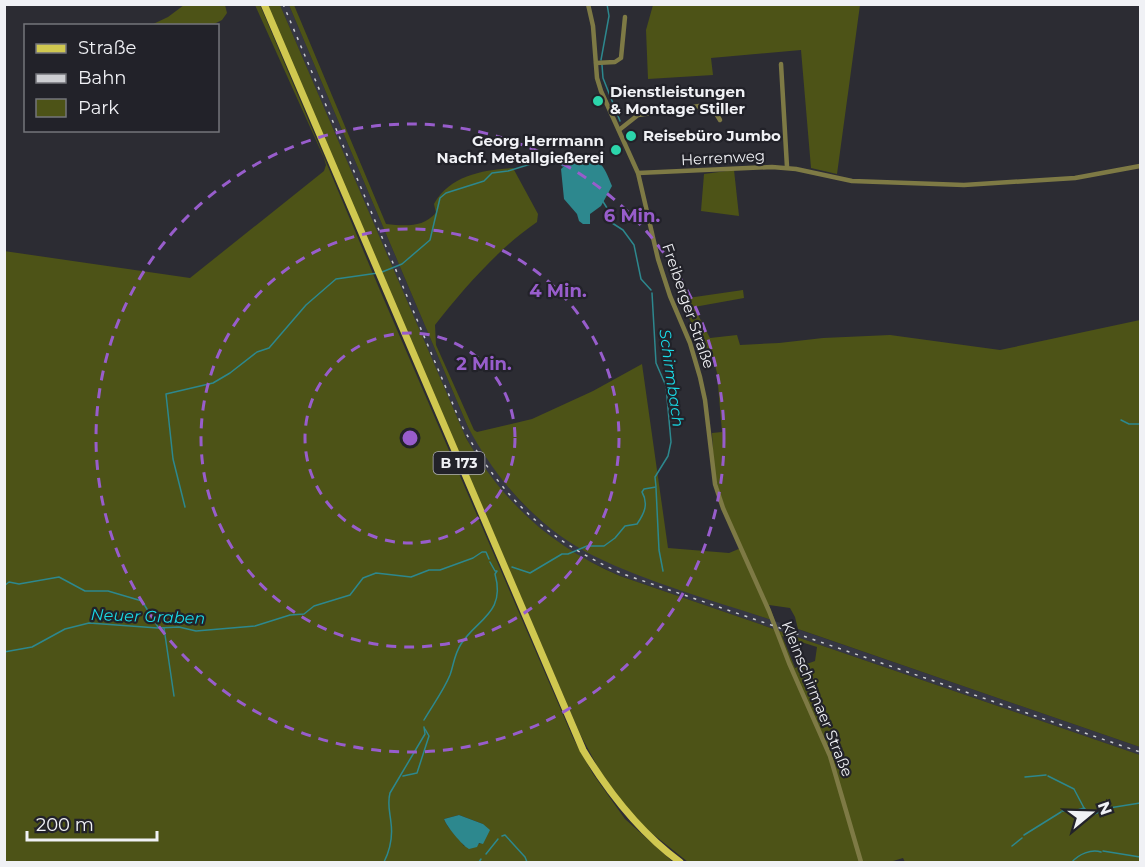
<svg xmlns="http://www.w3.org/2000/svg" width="1145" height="867" font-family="Montserrat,sans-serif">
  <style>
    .built { fill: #363743 }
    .green { fill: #4d5317; fill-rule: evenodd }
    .water { fill: #2d888e }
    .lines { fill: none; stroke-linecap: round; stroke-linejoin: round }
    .stream { stroke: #2d888e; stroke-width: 1.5 }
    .street { stroke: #7e7a45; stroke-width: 4.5 }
    .primary { stroke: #d0c850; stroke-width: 7 }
    .rail { stroke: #cdced2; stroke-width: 1.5; stroke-dasharray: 3 6; stroke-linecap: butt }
    .ring { fill: none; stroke: #985dcc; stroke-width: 3; stroke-dasharray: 10 8 }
    .poi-dot { fill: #2cd5ab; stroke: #222229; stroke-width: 2 }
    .labels { text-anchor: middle; stroke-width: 4.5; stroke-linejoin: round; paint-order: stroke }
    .shield { fill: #222229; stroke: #b2b3b8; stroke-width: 1.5 }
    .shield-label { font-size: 14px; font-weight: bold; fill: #f0f1f5 }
    .poi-label { font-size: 15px; font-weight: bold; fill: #f0f1f5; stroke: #222229; text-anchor: start }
    .street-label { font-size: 15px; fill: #f0f1f5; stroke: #222229 }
    .water-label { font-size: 16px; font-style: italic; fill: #19d9e5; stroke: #222229 }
    .centre { fill: #985dcc; stroke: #222229; stroke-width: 3 }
    .ring-label { font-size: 18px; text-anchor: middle; font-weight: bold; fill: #985dcc; stroke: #222229; stroke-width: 4.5; stroke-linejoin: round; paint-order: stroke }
  </style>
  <rect width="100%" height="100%" fill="#2c2c33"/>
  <path class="built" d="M280 5H289L468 427 501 478 521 502 544 523 594 555 655 580 1140 747V755L620 576 578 556 540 529 516 507 495 483 476 456 462 430Z"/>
  <g class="green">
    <path d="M184 5H225L227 13 222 20 212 25H151L168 17Z"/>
    <path d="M255 5H260L379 288 573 738 593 774 625 819 673 862H5L4 251 190 278 324 171 326 165 324 158ZM459 815 483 824 486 836 483 843 464 846C458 836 448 830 444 819Z"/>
    <path d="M266 5H280L466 438C504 504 551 546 620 576L1140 755V862H905L903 858 890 862H688L649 831 632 814 601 773 580 734ZM782 636 817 647 815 661 795 668Z"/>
    <path d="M289 5H294L386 224C405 226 422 228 436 213L434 204C450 175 483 170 513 168L538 214 537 222C500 247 463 289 435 325L436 345 474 430 477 432 532 419 593 391 642 364 668 548 729 553 741 548 724 507 717 483 714 470 712 433 722 432 717 373 711 350H705L699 341 681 299 743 290 744 298 694 307 710 338 737 335 740 345 779 343 823 338 890 335 1000 350 1140 320V747L798 629 795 617 790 608 769 605 775 621C715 601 651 584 594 556 539 529 496 480 468 427Z"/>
    <path d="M653 5H860L837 174 811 168 801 50 711 58 713 75 648 79 646 30Z"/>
    <path d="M734 170 739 216 701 211 704 174Z"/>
  </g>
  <g class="water">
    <path d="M576 155C599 156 604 165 612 186L601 206 590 214V224H583L579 221 577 214 564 199 561 169Z"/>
    <path d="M459 815 483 824 490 830 483 844 479 843 477 847 469 849C462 845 447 827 444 819Z"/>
  </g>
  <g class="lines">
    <g class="stream">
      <path d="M601 60 609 16 607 4"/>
      <path d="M602 65 603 78 620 121"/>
      <path d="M602 200 607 208 609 221 623 230 634 245 641 279 651 290"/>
      <path d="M382 272 402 264 430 240 440 198 446 193 484 181 492 173 508 171 534 163H559L563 166"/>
      <path d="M1121 420 1129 424H1140"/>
      <path d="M656 488 659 550 663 571"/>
      <path d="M185 507 173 459 166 394 213 383 230 373 257 352 269 348 306 305 336 279 378 273"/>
      <path d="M512 567 530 573 562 554H568L587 546H604L615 538 625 526 637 524C644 514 649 504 642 492L644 489 656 487 655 477 668 456 671 442 666 386 656 363 652 293"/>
      <path d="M4 586 9 582 19 584 59 577 85 591H108L142 601 158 627"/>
      <path d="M164 628 174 696"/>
      <path d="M4 652 32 647 65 629 89 623 158 628 179 627 196 631 255 626 290 615 304 614 314 606 350 595 363 578 376 573 411 577 429 570H440L473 558 482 552H486L489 559"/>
      <path d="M424 720C432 706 444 690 450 675 454 664 454 655 461 644 477 619 506 613 495 574L497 571H495L490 562"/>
      <path d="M403 776 417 773 429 736 425 729"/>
      <path d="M1048 776 1074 789 1084 808"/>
      <path d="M1025 777 1046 775"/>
      <path d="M1062 811H1074L1084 808 1092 815 1109 808 1140 803"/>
      <path d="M1024 835 1061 812"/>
      <path d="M502 836 505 835 525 857 527 862"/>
      <path d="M1012 846 1022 838"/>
      <path d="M1103 851 1140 857"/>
      <path d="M486 854 498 839"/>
      <path d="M384 862C390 850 393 838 391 823 390 812 387 804 390 793L425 734 424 727"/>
      <path d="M479 862 481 859"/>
      <path d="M1072 862C1079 854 1091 849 1101 852"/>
    </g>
    <g class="street">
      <path d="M588 4 593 26 597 78 601 91 638 173 658 259 670 296 690 343 700 377 705 400 715 484 723 508 769 611 789 663 830 756 861 862"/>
      <path d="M596 63 615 62 621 58 625 17"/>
      <path d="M781 64 787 167"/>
      <path d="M619 130 638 115 706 105 714 110 720 120"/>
      <path d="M638 173 772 167 796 169 852 181 964 185 1075 178 1140 166"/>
    </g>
    <path class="primary" d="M264 4 583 750C609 793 639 832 680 862"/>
    <path class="rail" d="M283 4 463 428C504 500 547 540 623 574L1140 752"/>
  </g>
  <g class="ring">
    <circle cx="410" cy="438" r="105"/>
    <circle cx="410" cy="438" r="209"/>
    <circle cx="410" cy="438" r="314"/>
  </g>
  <g class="poi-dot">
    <circle cx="598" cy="101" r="6"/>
    <circle cx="631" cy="136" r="6"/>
    <circle cx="616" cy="150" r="6"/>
  </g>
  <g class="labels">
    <rect class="shield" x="433.5" y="452" width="51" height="22" rx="4.5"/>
    <g class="shield-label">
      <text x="459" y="468">B 173</text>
    </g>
    <g class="poi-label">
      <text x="610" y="97">Dienstleistungen<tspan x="610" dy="17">&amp; Montage Stiller</tspan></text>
      <text x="643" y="141">Reisebüro Jumbo</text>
      <text x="604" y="146" text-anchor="end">Georg Herrmann<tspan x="604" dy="17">Nachf. Metallgießerei</tspan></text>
    </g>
    <g class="street-label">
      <text transform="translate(723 158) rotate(-3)" y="5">Herrenweg</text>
      <text transform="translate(688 306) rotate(71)" y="5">Freiberger Straße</text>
      <text transform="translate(817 699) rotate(68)" y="5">Kleinschirmaer Straße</text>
    </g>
    <g class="water-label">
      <text transform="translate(672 378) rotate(82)" y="6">Schirmbach</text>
      <text transform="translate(148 616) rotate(2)" y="6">Neuer Graben</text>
    </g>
  </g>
  <circle cx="410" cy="438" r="9" class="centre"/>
  <g class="ring-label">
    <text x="632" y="222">6 Min.</text>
    <text x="558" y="297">4 Min.</text>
    <text x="484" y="370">2 Min.</text>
  </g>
  <rect width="1145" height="867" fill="none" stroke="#f0f1f5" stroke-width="12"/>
  <rect x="24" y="24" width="195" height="108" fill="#222229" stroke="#74757b" stroke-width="1.5"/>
  <rect x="36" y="44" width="30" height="9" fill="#d0c850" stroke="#74757b" stroke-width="1.5"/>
  <text x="78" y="54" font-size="18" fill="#f0f1f5">Straße</text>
  <rect x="36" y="74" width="30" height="9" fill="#cdced2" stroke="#74757b" stroke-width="1.5"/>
  <text x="78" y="84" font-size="18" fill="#f0f1f5">Bahn</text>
  <rect x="36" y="99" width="30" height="18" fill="#4d5317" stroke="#74757b" stroke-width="1.5"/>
  <text x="78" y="114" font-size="18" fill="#f0f1f5">Park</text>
  <g transform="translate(1091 813) rotate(71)" stroke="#222229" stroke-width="4.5" paint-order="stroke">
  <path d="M0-4.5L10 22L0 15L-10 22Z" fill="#f0f1f5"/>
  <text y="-9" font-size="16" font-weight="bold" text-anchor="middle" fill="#f0f1f5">N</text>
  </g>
  <path d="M27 831v9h130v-9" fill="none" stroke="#f0f1f5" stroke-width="3"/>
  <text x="36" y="831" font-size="18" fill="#f0f1f5" stroke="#222229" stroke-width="4.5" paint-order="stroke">200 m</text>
</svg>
